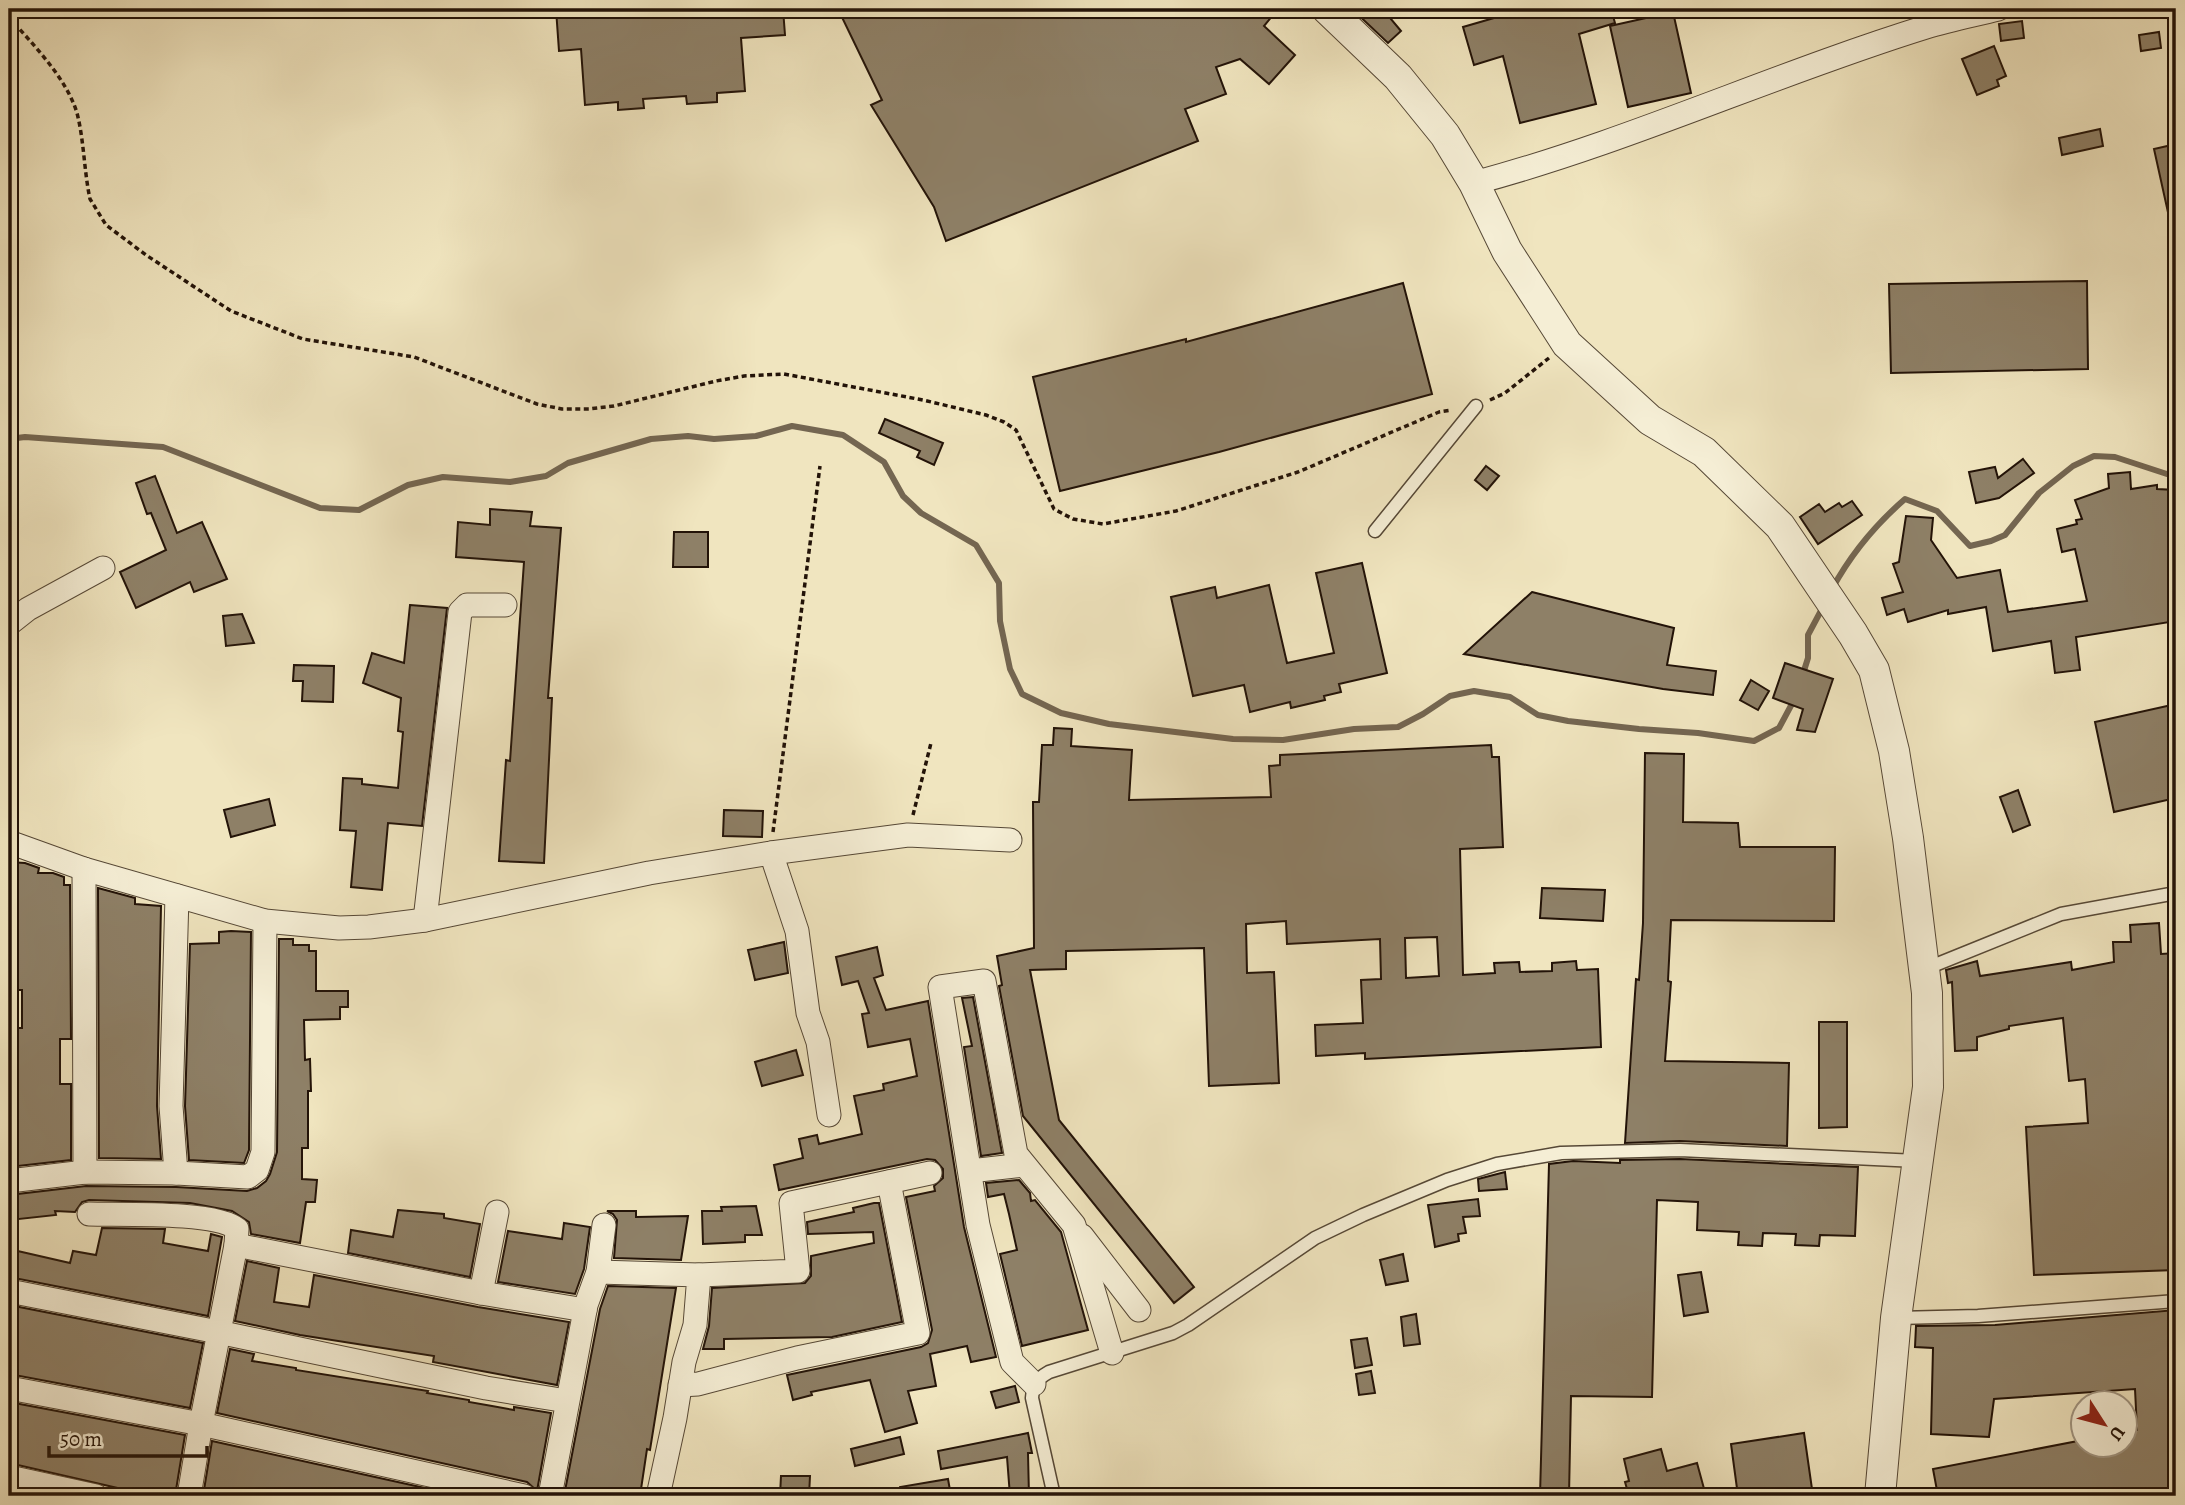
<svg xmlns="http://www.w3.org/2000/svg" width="2185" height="1505" font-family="Alegreya,serif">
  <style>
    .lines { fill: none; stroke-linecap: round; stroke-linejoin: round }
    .stream { stroke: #746651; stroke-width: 6 }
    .building { fill: #8e8067; stroke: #231308; stroke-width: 2; fill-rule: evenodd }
    .service-casing { stroke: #564836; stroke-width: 15 }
    .minor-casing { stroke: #564836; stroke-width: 25 }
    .tertiary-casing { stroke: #564836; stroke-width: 32 }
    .path { stroke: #231308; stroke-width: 3.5; stroke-dasharray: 5 3.5; stroke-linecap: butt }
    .service { stroke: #f5eed5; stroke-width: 12 }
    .minor { stroke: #f5eed5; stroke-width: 23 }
    .tertiary { stroke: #f5eed5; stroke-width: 30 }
  </style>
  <rect width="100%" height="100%" fill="#f0e5bf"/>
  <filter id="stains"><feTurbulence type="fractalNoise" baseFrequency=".00286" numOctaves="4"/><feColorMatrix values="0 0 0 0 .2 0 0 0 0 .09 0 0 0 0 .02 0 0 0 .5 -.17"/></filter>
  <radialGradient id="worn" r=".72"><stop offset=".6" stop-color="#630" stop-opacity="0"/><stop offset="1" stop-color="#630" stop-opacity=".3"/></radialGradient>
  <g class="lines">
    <g class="stream">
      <path d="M9 439 25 437 163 447 320 508 359 510 408 485 443 477 510 482 546 476 568 463 651 439 688 436 714 439 756 436 792 426 843 435 884 462 903 496 921 513 976 545 999 583 1000 621 1010 669 1022 694 1061 713 1109 724 1233 739 1283 740 1354 729 1398 727 1423 714 1450 696 1474 691 1510 697 1538 715 1568 721 1639 729 1698 733 1754 741 1779 728 1794 700"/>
      <path d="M1832 589C1851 554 1875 525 1905 499L1937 511 1970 546 1991 541 2005 535 2039 493 2073 466 2094 456 2115 457 2176 477"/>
      <path d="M1802 677 1808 658V635L1824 605"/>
    </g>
  </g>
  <g class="building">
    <path d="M556 9H783L785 35 741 38 745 91 717 93V102L687 104 686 96 643 99 644 108 618 110V102L585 105 581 49 559 51Z"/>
    <path d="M838 9H1278L1264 26 1295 55 1269 84 1240 59 1216 67 1226 94 1185 109 1198 141 946 241 934 207 871 105 882 100Z"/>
    <path d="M1352 9H1389L1385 12 1401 31 1388 43Z"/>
    <path d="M1525 9H1611L1615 23 1579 34 1596 104 1520 123 1503 56 1474 65 1463 27Z"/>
    <path d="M1673 12 1691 93 1628 107 1610 26Z"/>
    <path d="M2022 21 2024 38 2001 41 1999 24Z"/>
    <path d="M2159 32 2161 48 2141 51 2139 35Z"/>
    <path d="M1994 46 2006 76 1997 80 1999 86 1977 95 1962 59Z"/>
    <path d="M2100 129 2103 146 2062 155 2059 138Z"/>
    <path d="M2176 144V216L2169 217 2154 149Z"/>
    <path d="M2087 281 2088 369 1891 373 1889 284Z"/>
    <path d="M1403 283 1432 394 1219 452 1060 491 1033 377 1186 339V342Z"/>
    <path d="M885 419 943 443 934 465 917 457 920 451 879 433Z"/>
    <path d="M2023 459 2034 473 1999 498 1976 503 1969 472 1995 467 1998 478Z"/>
    <path d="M1486 466 1499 476 1487 490 1475 480Z"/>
    <path d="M2130 472 2131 489 2157 485V489L2176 490V621L2076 637 2080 670 2055 673 2051 641 1993 651 1986 607 1948 614V610L1908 622 1904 609 1887 615 1882 598 1903 592 1893 564 1899 562 1906 516 1933 518 1931 540 1957 578 2000 570 2008 612 2087 601 2075 549 2062 552 2057 529 2077 524 2076 520 2082 519 2075 500 2109 488 2108 474Z"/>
    <path d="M155 476 177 533 202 522 227 579 194 592 190 582 136 608 120 572 166 550 151 513 147 514 136 483Z"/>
    <path d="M1852 501 1862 515 1818 544 1800 517 1819 504 1825 512 1839 503 1842 507Z"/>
    <path d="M490 509 532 512 530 526 561 528 548 698H552L544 863 499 861 506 760 510 761 524 562 456 557 458 522 490 525Z"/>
    <path d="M674 532H708V567H673Z"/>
    <path d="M1362 563 1387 673 1339 684 1341 692 1324 696 1325 700 1291 708 1290 702 1250 712 1244 685 1193 696 1171 597 1215 587 1217 598 1269 585 1287 663 1334 653 1316 573Z"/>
    <path d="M1532 592 1674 628 1667 665 1716 671 1713 695 1663 689 1464 654Z"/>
    <path d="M410 605 447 608 422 826 388 823 382 890 351 887 356 831 340 830 343 778 362 779V784L398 788 403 732 398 731 401 698 363 683 372 653 404 663Z"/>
    <path d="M242 614 254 643 226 646 223 616Z"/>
    <path d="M1785 663 1833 679 1815 732 1797 730 1803 709 1773 698Z"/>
    <path d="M294 665 334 666 333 702 302 701 303 681H293Z"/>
    <path d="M1751 680 1769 691 1758 710 1740 700Z"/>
    <path d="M2176 704V798L2114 812 2095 722Z"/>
    <path d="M1054 728 1072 729 1071 746 1132 750 1129 800 1271 797 1269 766 1280 765V755L1491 745 1492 757H1499L1503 847 1460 849 1463 975 1495 973 1494 963 1519 962 1520 972 1552 971V963L1576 961 1577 970 1598 969 1601 1047 1365 1059V1053L1316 1056 1315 1025 1363 1023 1361 980 1381 979 1380 939 1287 944 1286 921 1246 924 1247 973 1274 972 1279 1083 1209 1086 1204 948 1066 951V969L1030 970 1059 1120 1194 1287 1174 1303 1023 1116 999 986 1002 985 997 956 1034 948 1033 802H1039L1042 745H1053ZM1437 937 1439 976 1406 978 1405 938Z"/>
    <path d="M1645 753 1684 754 1683 822 1738 823 1740 847H1835L1834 921 1671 920 1668 981 1671 982 1665 1061 1789 1063 1787 1146 1680 1141 1625 1143 1636 979 1639 980 1643 923Z"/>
    <path d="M2018 790 2030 825 2013 832 2000 797Z"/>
    <path d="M269 799 275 825 231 837 224 810Z"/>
    <path d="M724 810 763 811 762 837 723 836Z"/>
    <path d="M9 862 25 863 39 868 38 873H53L64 877V885H70L71 1039H60V1084H71V1160L9 1167V1028H22V990H9Z"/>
    <path d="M98 888 135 898V904L161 906 157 1106 161 1159 99 1158Z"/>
    <path d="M1542 888 1605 890 1603 921 1540 918Z"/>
    <path d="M2159 923 2161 954 2176 953V1270L2034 1275 2026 1127 2088 1123 2085 1079 2069 1081 2063 1018 2009 1026V1029L1977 1037V1050L1955 1051 1952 982 1948 983 1946 970 1977 961 1980 976 2071 962 2072 970 2114 962 2113 942H2131L2130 925Z"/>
    <path d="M231 931 251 932 249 1150 244 1163 189 1160 185 1106 190 944 219 943V932Z"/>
    <path d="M279 939H293V945H309V951H316V991H348V1007H340V1019L304 1020 305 1060 310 1059 311 1091H308V1148H302V1179L317 1180 315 1202H306L300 1243 251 1234 249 1222 232 1211 190 1203 89 1200 82 1202 75 1212 55 1211 56 1215 10 1220 9 1195 86 1186 176 1187 247 1191 257 1188 266 1181 270 1174 277 1152Z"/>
    <path d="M784 942 788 973 755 980 748 950Z"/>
    <path d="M877 947 883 975 874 978 886 1010 928 1001 964 1227 996 1357 971 1362 967 1346 930 1354 936 1386 908 1391 917 1423 885 1432 870 1380 811 1392 812 1395 793 1400 787 1375 921 1347 928 1343 932 1330 906 1197 935 1191 934 1186 943 1178V1169L935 1160 927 1159 779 1190 774 1165 803 1158 799 1139 817 1135 819 1144 862 1134 854 1096 884 1090 883 1084 917 1076 910 1039 868 1047 862 1014 869 1013 858 981 842 985 836 957Z"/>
    <path d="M973 997 1002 1153 981 1156 964 1047 972 1046 962 998Z"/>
    <path d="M1819 1022H1847V1127L1819 1128Z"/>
    <path d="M796 1050 803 1075 762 1086 755 1062Z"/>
    <path d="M1680 1159 1858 1167 1855 1236 1820 1235 1819 1246 1795 1245 1796 1234 1763 1233 1762 1246 1738 1245 1739 1232 1697 1230 1698 1202 1657 1200 1652 1397 1571 1396 1569 1496H1540L1549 1164 1573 1161 1620 1163V1160Z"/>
    <path d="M1505 1172 1507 1189 1479 1191 1478 1179Z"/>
    <path d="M1019 1180 1030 1193 1031 1201 1035 1200 1061 1232 1088 1330 1022 1346 1000 1254 1017 1250 1009 1214 1004 1194 988 1197 986 1183Z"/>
    <path d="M1478 1199 1480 1216 1463 1217 1466 1233 1458 1234 1459 1241 1435 1247 1428 1205Z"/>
    <path d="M874 1203H879L902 1322 832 1337 724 1339V1349H703L709 1326 712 1288 805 1283 811 1276V1256L874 1243 873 1232 808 1234 807 1222 854 1212 853 1208Z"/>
    <path d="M756 1206 762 1235H745V1242L703 1244 702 1211H722L721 1207Z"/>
    <path d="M398 1210 444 1214V1218L480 1224 470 1277 348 1253 351 1230 393 1237Z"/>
    <path d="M607 1211H636V1217L688 1216 681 1260 614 1258 617 1220 613 1214Z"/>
    <path d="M564 1223 590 1227 584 1269 575 1294 498 1282 508 1231 562 1239Z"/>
    <path d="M102 1228 165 1229 163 1243 208 1251 211 1234 222 1237 208 1316 9 1277V1249L70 1263 73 1251 96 1255Z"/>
    <path d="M1403 1254 1408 1281 1386 1285 1380 1260Z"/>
    <path d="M247 1261 279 1268 274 1302 309 1307 314 1275 478 1307 569 1322 557 1385 433 1362 434 1356 300 1335 235 1321Z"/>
    <path d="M1701 1272 1708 1312 1684 1316 1678 1275Z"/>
    <path d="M608 1286 676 1288 650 1450 647 1449 640 1496H564L600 1309Z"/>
    <path d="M9 1305 203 1343 190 1408 9 1374Z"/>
    <path d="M2176 1310V1496H1938L1933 1469 2083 1440V1446H2125V1432L2137 1430 2135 1389 1994 1399 1989 1437 1931 1434 1933 1348 1915 1347 1916 1326 1995 1325Z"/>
    <path d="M1416 1314 1420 1344 1404 1346 1401 1317Z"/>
    <path d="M1367 1338 1372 1365 1355 1368 1351 1340Z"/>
    <path d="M230 1349 254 1354 252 1361 296 1368V1370L428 1391 427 1393 469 1400V1402L492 1406 514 1410V1407L551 1413 537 1491 527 1482 217 1413Z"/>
    <path d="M1371 1371 1375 1393 1359 1395 1356 1374Z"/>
    <path d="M1015 1386 1019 1402 996 1408 991 1392Z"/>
    <path d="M9 1402 185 1435 175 1496 136 1489 135 1492 9 1463Z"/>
    <path d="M1028 1433 1032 1453H1028L1029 1496H1010L1007 1457 941 1469 938 1451Z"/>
    <path d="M1804 1433 1813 1496H1738L1731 1444Z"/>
    <path d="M900 1437 904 1454 855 1466 851 1449Z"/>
    <path d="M212 1441 461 1496H337L319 1493 318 1496H203Z"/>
    <path d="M1661 1449 1667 1471 1697 1463 1706 1496H1629L1625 1482 1629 1481 1624 1459Z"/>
    <path d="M781 1476H810L809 1496H780Z"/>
    <path d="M948 1479 951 1496H900V1487Z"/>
  </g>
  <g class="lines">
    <defs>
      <g id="service">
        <path d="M1375 531 1476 406"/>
        <path d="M1925 969 2061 914 2176 893"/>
        <path d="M1897 1318 1978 1316 2176 1301"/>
        <path d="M1054 1496 1032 1398C1033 1383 1037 1379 1049 1372L1173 1333 1188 1325 1315 1238 1363 1215 1447 1180 1497 1164 1561 1153 1680 1150 1917 1161"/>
      </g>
      <g id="minor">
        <path d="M1474 183C1628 142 1774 74 1926 27 1949 20 1974 15 1998 9"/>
        <path d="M9 624 28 609 103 568"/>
        <path d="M9 842 84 869 265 921 339 928 369 927 425 920 649 873 771 853 908 835 1010 840"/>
        <path d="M771 853 797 931 808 1013 818 1042 829 1115"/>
        <path d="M84 869 85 1172"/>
        <path d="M425 920 460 612 467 605H505"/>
        <path d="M970 1171 1024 1165"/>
        <path d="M176 1173 171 1106 177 896"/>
        <path d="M9 1181 85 1172 176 1173 248 1177 257 1170 263 1152 265 921"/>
        <path d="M89 1214C119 1215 216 1211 237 1229L236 1245 481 1293 585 1310"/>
        <path d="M1082 1236 1139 1310"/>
        <path d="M598 1272 699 1275 695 1325 684 1362 675 1418 658 1496"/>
        <path d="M699 1275 798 1271 791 1203 930 1173"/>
        <path d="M9 1291 218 1332 486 1388 567 1401"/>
        <path d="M481 1293 497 1212"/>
        <path d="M1034 1384 1012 1362 978 1225 940 987 984 981 1016 1154 1074 1225 1112 1353"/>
        <path d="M680 1385 698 1384 797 1358 918 1333 889 1182"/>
        <path d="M9 1388 201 1424 524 1496"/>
        <path d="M9 1477 96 1496"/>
        <path d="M189 1496 201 1424 236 1245"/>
        <path d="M550 1496 586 1305 598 1272 604 1225"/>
      </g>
      <path id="tertiary" d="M1327 9 1398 77 1445 135 1474 183 1507 251 1567 344 1650 420 1704 452 1780 526 1853 634 1874 670 1894 751 1908 838 1927 993 1928 1087 1896 1318 1880 1496"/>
    </defs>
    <use href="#service" class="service-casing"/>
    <use href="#minor" class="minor-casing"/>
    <use href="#tertiary" class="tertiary-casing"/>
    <g class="path">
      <path d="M9 17C33 45 66 77 77 113 84 140 84 171 90 199L106 225 146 255 231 311 303 339 414 357 537 404 562 409H589L614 406 716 381 744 376 784 374 923 400 986 415 1004 422 1016 430 1054 509 1073 519 1103 524 1176 511 1298 472 1439 412 1452 410"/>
      <path d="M1490 400 1505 393 1549 358"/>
      <path d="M913 815 931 743"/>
      <path d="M773 832 820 466"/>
    </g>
    <use href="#service" class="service"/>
    <use href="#minor" class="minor"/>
    <use href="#tertiary" class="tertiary"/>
  </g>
  <rect width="2185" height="1505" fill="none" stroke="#f0e5bf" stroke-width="35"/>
  <rect x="10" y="10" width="2164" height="1484" fill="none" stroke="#231308" stroke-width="3.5"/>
  <rect x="18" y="18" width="2150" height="1470" fill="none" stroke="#231308" stroke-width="2"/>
  <g transform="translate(2104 1424) rotate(126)"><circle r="33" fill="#f5eed5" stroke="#a19683" stroke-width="2"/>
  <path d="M0-5L12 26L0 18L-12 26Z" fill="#8f2418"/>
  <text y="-10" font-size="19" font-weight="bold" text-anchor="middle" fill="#231308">U</text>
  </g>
  <path d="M49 1446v10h158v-10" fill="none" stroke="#231308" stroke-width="3.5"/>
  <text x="60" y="1446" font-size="21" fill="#231308" stroke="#f5eed5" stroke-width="5" paint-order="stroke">50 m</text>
  <rect width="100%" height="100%" filter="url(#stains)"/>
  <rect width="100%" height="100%" fill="url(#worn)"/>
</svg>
